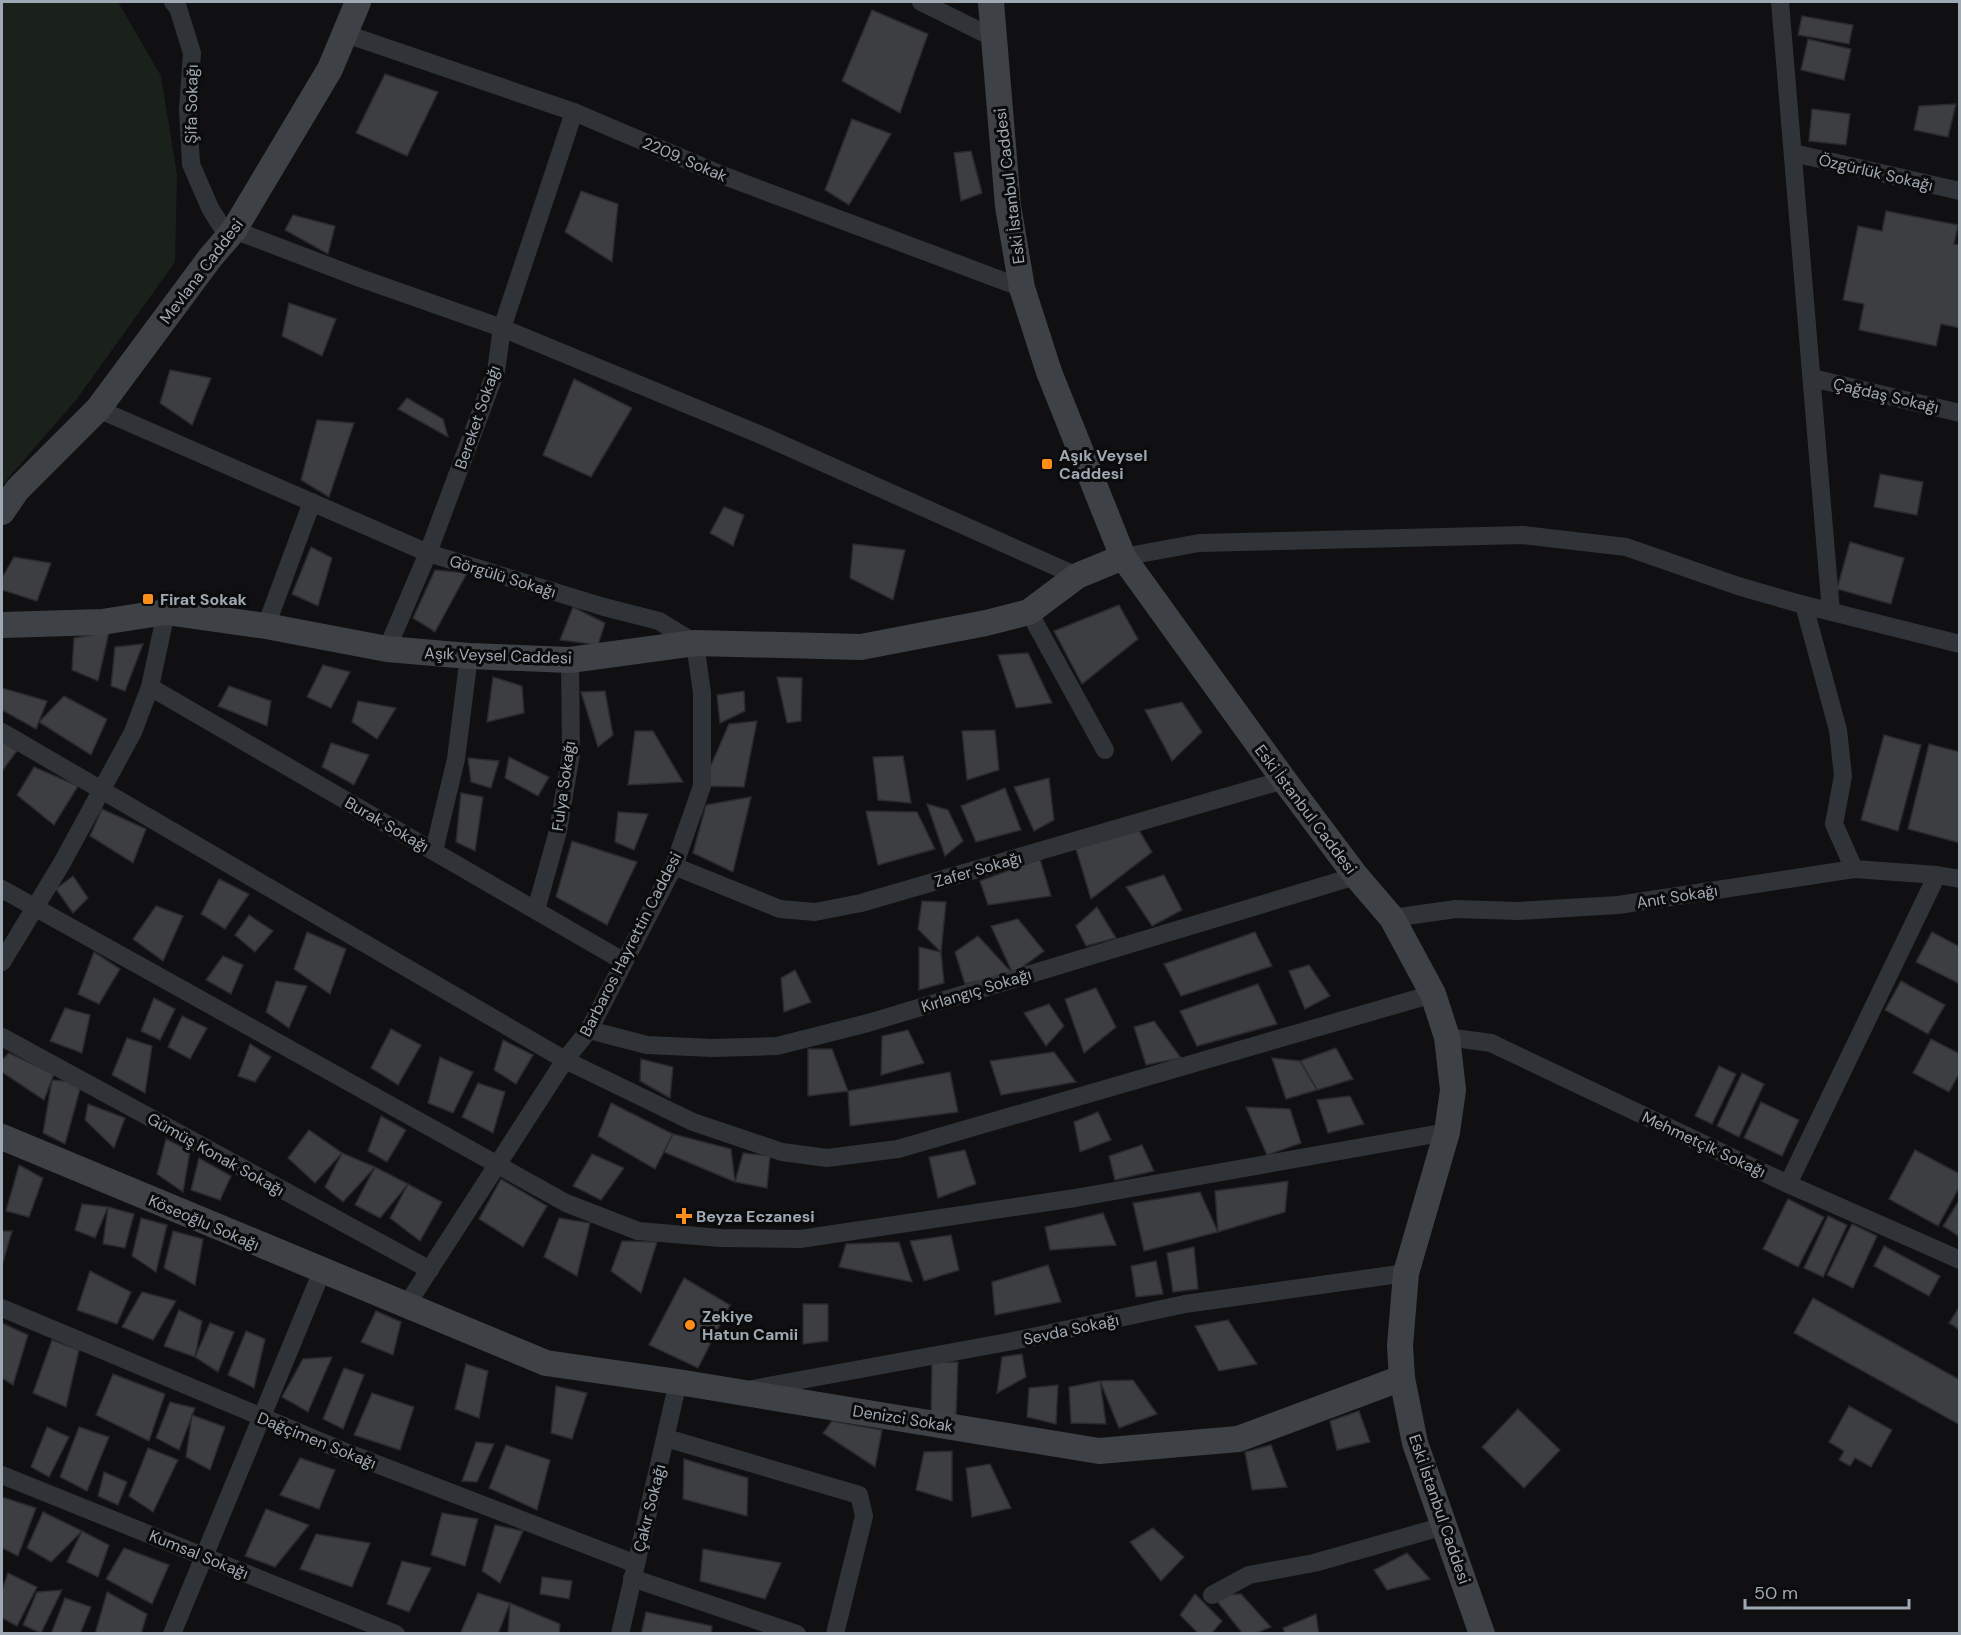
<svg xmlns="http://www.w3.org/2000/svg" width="1961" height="1635" font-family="'DM Sans',sans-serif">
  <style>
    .green { fill: #1a211a }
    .building { fill: #3c3e42; stroke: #2a2a2e; stroke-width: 1.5 }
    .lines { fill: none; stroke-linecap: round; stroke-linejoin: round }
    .street { stroke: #303337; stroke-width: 18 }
    .secondary { stroke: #3e4247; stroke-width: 26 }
    .poi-dot { fill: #ff8d1a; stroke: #0b0b0c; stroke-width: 2 }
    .labels { text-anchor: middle; stroke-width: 6; stroke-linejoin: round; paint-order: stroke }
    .street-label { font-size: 16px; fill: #9fa9b4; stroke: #0b0b0c }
    .poi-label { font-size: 16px; font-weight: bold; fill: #9fa9b4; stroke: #0b0b0c; text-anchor: start }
  </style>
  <rect width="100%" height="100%" fill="#101012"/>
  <path class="green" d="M2 2H118L161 76 177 175 175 262 76 400 2 485Z"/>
  <g class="building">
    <path d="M872 10 928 34 900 113 842 81Z"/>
    <path d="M1802 16 1853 25 1849 44 1798 35Z"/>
    <path d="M1808 39 1851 49 1844 80 1801 70Z"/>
    <path d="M385 74 438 92 407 156 356 133Z"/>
    <path d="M1956 104 1948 137 1914 130 1919 106Z"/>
    <path d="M1812 109 1850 114 1846 145 1809 141Z"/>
    <path d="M852 119 891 134 849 205 825 190Z"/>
    <path d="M971 151 982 193 961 201 954 153Z"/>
    <path d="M581 191 618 204 612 262 565 232Z"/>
    <path d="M1886 211 1958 225 1954 244 1960 245V328L1941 324 1936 346 1859 330 1864 304 1843 300 1858 226 1882 231Z"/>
    <path d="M293 215 335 226 328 254 285 230Z"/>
    <path d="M289 303 336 319 322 356 282 336Z"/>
    <path d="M170 370 211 378 192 425 160 403Z"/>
    <path d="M574 379 632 408 591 477 543 455Z"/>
    <path d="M407 398 443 419 448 437 398 409Z"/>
    <path d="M317 420 354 423 329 497 301 480Z"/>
    <path d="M1880 474 1923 482 1917 515 1874 507Z"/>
    <path d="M724 507 744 515 733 546 710 533Z"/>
    <path d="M1850 542 1904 558 1891 604 1837 589Z"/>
    <path d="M853 544 905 550 893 600 850 578Z"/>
    <path d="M311 547 332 558 318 606 292 594Z"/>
    <path d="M14 557 51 563 37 601 2 590V578Z"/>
    <path d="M435 570 467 573 435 632 413 618Z"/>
    <path d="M1119 605 1138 639 1082 684 1054 631Z"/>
    <path d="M573 607 605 623 598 645 560 640Z"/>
    <path d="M109 632 98 681 72 670 74 638Z"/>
    <path d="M143 644 125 691 111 686 115 647Z"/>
    <path d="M1028 653 1052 703 1016 708 998 655Z"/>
    <path d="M323 665 350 672 331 708 307 697Z"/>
    <path d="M493 677 522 686 524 713 487 722Z"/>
    <path d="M777 677 802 678 801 721 787 723Z"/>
    <path d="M229 686 271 701 267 726 218 706Z"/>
    <path d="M2 688 47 701 36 729 2 710Z"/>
    <path d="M605 691 613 735 598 747 581 692Z"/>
    <path d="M744 691 745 711 720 723 717 695Z"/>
    <path d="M64 696 107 719 91 755 39 722Z"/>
    <path d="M358 701 396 708 377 739 352 722Z"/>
    <path d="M1182 702 1202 732 1172 761 1145 710Z"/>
    <path d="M757 721 744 787 702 786 729 724Z"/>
    <path d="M995 730 999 770 967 780 962 731Z"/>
    <path d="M635 731H653L683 782 628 785Z"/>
    <path d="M1884 735 1921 745 1898 831 1861 820Z"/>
    <path d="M2 741 17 751 2 771Z"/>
    <path d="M331 743 369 755 354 785 322 767Z"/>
    <path d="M1929 744 1960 752V843L1908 829Z"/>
    <path d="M903 756 911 803 878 800 873 757Z"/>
    <path d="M509 757 549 777 538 796 505 778Z"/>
    <path d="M468 758 499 761 491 788 471 782Z"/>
    <path d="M34 767 78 786 54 825 17 795Z"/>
    <path d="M1049 778 1054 820 1034 831 1014 787Z"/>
    <path d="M1005 788 1021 830 976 842 961 806Z"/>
    <path d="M461 793 483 797 475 851 456 842Z"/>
    <path d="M751 797 733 872 693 853 706 805Z"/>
    <path d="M927 804 948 810 963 841 945 856Z"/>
    <path d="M102 809 146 829 133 863 90 836Z"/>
    <path d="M866 811 917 812 935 849 878 865Z"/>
    <path d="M618 812 648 814 634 850 615 842Z"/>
    <path d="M1137 827 1152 852 1091 899 1076 849Z"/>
    <path d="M572 841 637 862 607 925 556 897Z"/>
    <path d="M1040 859 1051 896 988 905 980 881Z"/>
    <path d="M1164 875 1182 910 1152 926 1126 887Z"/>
    <path d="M73 876 88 898 73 913 56 889Z"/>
    <path d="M219 879 249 894 225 929 201 914Z"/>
    <path d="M922 901 946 902 941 952 918 929Z"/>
    <path d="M156 906 183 916 163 961 133 939Z"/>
    <path d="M1097 907 1116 938 1086 946 1076 926Z"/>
    <path d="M249 915 273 931 255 952 235 935Z"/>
    <path d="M1018 919 1044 951 1013 974 991 926Z"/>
    <path d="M307 932 346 949 330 994 294 969Z"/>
    <path d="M1255 932 1272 966 1181 996 1164 964Z"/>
    <path d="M1932 932 1960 947V984L1916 962Z"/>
    <path d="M978 936 1013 974 965 984 955 952Z"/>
    <path d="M919 947 941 952 944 983 919 990Z"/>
    <path d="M94 952 120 969 99 1004 78 994Z"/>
    <path d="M223 956 243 965 231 994 206 980Z"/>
    <path d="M1309 965 1330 996 1305 1009 1289 971Z"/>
    <path d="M795 970 811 1002 784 1012 781 978Z"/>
    <path d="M276 981 307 986 289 1028 266 1012Z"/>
    <path d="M1901 981 1945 1005 1928 1034 1885 1010Z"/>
    <path d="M1258 984 1277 1024 1197 1046 1180 1011Z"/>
    <path d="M1096 988 1116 1027 1084 1053 1065 999Z"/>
    <path d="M154 998 175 1009 160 1040 141 1031Z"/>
    <path d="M1049 1004 1064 1026 1046 1046 1024 1013Z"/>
    <path d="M65 1008 90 1015 82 1053 50 1041Z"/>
    <path d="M182 1016 207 1028 190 1059 168 1047Z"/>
    <path d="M1154 1021 1181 1058 1146 1065 1134 1027Z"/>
    <path d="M391 1029 421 1045 398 1085 371 1068Z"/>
    <path d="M908 1030 924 1063 881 1075 882 1036Z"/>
    <path d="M127 1038 152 1046 145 1093 112 1075Z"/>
    <path d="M1931 1039 1960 1054V1072L1949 1092 1913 1073Z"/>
    <path d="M503 1040 533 1055 516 1084 494 1070Z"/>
    <path d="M250 1044 271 1057 255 1082 238 1076Z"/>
    <path d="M1336 1048 1353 1079 1317 1090 1300 1061Z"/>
    <path d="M808 1049H832L848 1091 808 1096Z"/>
    <path d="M1054 1052 1076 1082 1001 1095 990 1061Z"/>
    <path d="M9 1053 54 1074 44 1100 2 1072V1060Z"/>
    <path d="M440 1057 473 1072 453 1113 428 1103Z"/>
    <path d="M1272 1058 1300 1061 1317 1090 1286 1099Z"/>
    <path d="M641 1059 673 1067 670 1098 640 1081Z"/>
    <path d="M1719 1066 1736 1074 1712 1124 1695 1116Z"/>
    <path d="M950 1072 958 1112 850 1126 848 1091Z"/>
    <path d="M1742 1073 1764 1084 1739 1137 1717 1126Z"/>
    <path d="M52 1080 86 1083 80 1089 65 1144 43 1133Z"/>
    <path d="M478 1083 505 1092 493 1133 462 1117Z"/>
    <path d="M1350 1096 1364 1124 1328 1133 1317 1100Z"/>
    <path d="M1761 1102 1799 1120 1782 1156 1744 1138Z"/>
    <path d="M611 1103 673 1134 655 1169 598 1136Z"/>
    <path d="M88 1104 125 1118 114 1148 85 1120Z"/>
    <path d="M1246 1107 1290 1109 1301 1143 1267 1155Z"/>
    <path d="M1098 1112 1111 1140 1080 1152 1074 1122Z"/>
    <path d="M381 1116 406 1130 387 1162 368 1151Z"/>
    <path d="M309 1130 342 1153 315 1183 288 1158Z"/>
    <path d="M673 1134 731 1149 735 1182 664 1152Z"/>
    <path d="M166 1139 190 1151 183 1192 157 1174Z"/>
    <path d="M1142 1145 1154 1171 1115 1180 1109 1156Z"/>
    <path d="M965 1150 976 1184 938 1198 929 1157Z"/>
    <path d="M1915 1150 1960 1174V1186L1938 1226 1889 1199Z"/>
    <path d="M342 1153 375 1167 343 1202 325 1187Z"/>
    <path d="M743 1153 770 1156 767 1188 735 1182Z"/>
    <path d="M592 1154 624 1168 601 1200 573 1186Z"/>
    <path d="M199 1158 231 1176 220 1200 191 1190Z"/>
    <path d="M19 1165 43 1178 29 1217 6 1211Z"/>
    <path d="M375 1167 408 1184 380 1218 355 1205Z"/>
    <path d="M501 1179 547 1206 523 1247 479 1219Z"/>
    <path d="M1288 1181 1285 1212 1218 1232 1215 1191Z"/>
    <path d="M408 1184 442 1202 420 1241 390 1218Z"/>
    <path d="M1200 1192 1218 1232 1144 1251 1133 1203Z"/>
    <path d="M1788 1199 1824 1217 1798 1267 1763 1249Z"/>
    <path d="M1960 1199V1237L1943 1226Z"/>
    <path d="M82 1204 108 1207 95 1238 75 1230Z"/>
    <path d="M108 1207 134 1214 125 1248 103 1244Z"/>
    <path d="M1103 1213 1116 1245 1050 1250 1045 1227Z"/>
    <path d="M1828 1216 1847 1225 1823 1277 1804 1268Z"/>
    <path d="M141 1218 167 1225 156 1272 132 1256Z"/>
    <path d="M559 1218 590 1223 577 1276 544 1257Z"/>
    <path d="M1852 1224 1877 1236 1853 1288 1827 1275Z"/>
    <path d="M2 1231H12L2 1266Z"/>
    <path d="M173 1231 203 1239 195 1285 164 1268Z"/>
    <path d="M951 1235 959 1270 924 1281 910 1241Z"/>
    <path d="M622 1241 657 1242 641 1293 611 1271Z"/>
    <path d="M899 1242 912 1282 839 1267 846 1244Z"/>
    <path d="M1884 1246 1940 1276 1929 1296 1874 1266Z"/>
    <path d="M1194 1247 1198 1289 1173 1292 1167 1253Z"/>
    <path d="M1156 1261 1163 1294 1136 1297 1131 1266Z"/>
    <path d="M1048 1265 1061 1302 995 1315 992 1282Z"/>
    <path d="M90 1271 131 1292 117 1324 77 1310Z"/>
    <path d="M684 1278 730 1305 698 1368 649 1345Z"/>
    <path d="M142 1292 176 1301 153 1340 122 1327Z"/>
    <path d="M1813 1298 1960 1380V1425L1794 1333Z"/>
    <path d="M803 1304H828V1341L803 1344Z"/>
    <path d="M1960 1306V1330L1949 1323Z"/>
    <path d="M179 1310 202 1321 195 1357 164 1346Z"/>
    <path d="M376 1311 401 1322 393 1355 361 1342Z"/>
    <path d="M1228 1320 1257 1364 1219 1371 1195 1326Z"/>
    <path d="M2 1323 28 1335 13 1385 2 1378Z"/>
    <path d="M210 1323 234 1332 218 1372 195 1357Z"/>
    <path d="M246 1331 265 1339 254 1388 228 1375Z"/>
    <path d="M52 1340 79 1350 66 1407 33 1393Z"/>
    <path d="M1022 1354 1026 1377 997 1393 1002 1357Z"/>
    <path d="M332 1357 308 1412 282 1397 303 1359Z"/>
    <path d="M932 1362H958L956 1416 931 1415Z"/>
    <path d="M466 1364 488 1371 479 1418 455 1409Z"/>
    <path d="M344 1368 364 1375 343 1429 323 1419Z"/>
    <path d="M113 1374 165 1394 149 1441 96 1415Z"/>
    <path d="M1133 1380 1157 1414 1119 1428 1100 1381Z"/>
    <path d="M1100 1381 1106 1424 1071 1423 1069 1387Z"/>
    <path d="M1058 1385 1056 1424 1027 1417 1029 1388Z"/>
    <path d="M556 1386 587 1393 572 1439 551 1433Z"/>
    <path d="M372 1393 414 1407 400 1450 354 1435Z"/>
    <path d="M170 1402 195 1408 179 1450 156 1438Z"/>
    <path d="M1849 1406 1892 1430 1871 1467 1855 1458 1850 1466 1839 1460 1844 1451 1829 1442Z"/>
    <path d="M1518 1409 1560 1450 1524 1488 1482 1447Z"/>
    <path d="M1359 1411 1370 1442 1337 1450 1330 1421Z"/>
    <path d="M192 1415 225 1427 210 1470 186 1457Z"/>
    <path d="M832 1421 882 1430 875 1467 823 1433Z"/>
    <path d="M47 1427 69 1437 49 1477 31 1467Z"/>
    <path d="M79 1427 109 1437 87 1491 60 1477Z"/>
    <path d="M476 1442 494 1444 477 1482 462 1481Z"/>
    <path d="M506 1445 550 1460 537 1510 489 1488Z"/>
    <path d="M1271 1445 1287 1487 1252 1490 1245 1452Z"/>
    <path d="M148 1448 178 1460 153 1512 129 1496Z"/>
    <path d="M952 1451V1501L916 1490 924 1452Z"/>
    <path d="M300 1458 335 1470 319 1509 280 1495Z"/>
    <path d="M684 1459 748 1478 747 1516 683 1499Z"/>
    <path d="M990 1464 1011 1508 972 1517 966 1468Z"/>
    <path d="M104 1472 127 1482 118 1505 98 1496Z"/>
    <path d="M2 1497 36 1508 18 1556 2 1548Z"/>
    <path d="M266 1509 309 1525 275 1567 245 1556Z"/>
    <path d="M43 1512 82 1531 51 1562 27 1548Z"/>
    <path d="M442 1513 478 1519 465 1566 431 1555Z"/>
    <path d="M495 1525 523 1531 500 1583 482 1571Z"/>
    <path d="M1153 1528 1184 1557 1161 1581 1130 1542Z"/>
    <path d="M82 1531 109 1545 98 1577 67 1562Z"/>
    <path d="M316 1534 370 1543 352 1587 300 1569Z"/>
    <path d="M124 1548 169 1565 152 1604 106 1579Z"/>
    <path d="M703 1549 781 1563 765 1599 700 1581Z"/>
    <path d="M1407 1553 1430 1579 1387 1590 1374 1570Z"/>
    <path d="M402 1561 431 1568 409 1612 387 1604Z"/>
    <path d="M8 1573 37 1587 17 1626 2 1618V1590Z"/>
    <path d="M542 1577 572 1581 569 1599 540 1594Z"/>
    <path d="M62 1590 41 1633 23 1625 37 1592Z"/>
    <path d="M107 1592 147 1614 141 1634H95Z"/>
    <path d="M478 1593 510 1603 498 1634H460Z"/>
    <path d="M1195 1594 1222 1621 1211 1634H1199L1180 1615Z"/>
    <path d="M1241 1594 1271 1627 1254 1634H1243L1212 1595Z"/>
    <path d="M65 1598 91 1607 80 1634H51Z"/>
    <path d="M510 1603 560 1624 559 1634H508Z"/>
    <path d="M646 1612 712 1626 711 1634H641Z"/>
    <path d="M1316 1614 1319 1634H1285L1283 1628Z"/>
  </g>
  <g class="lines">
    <g class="street">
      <path d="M173 2 178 8 192 53 188 110 191 164 210 208 228 237"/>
      <path d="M921 2 994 38"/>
      <path d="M1780 2 1831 612"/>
      <path d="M346 34 574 112 722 175 1022 288"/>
      <path d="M1793 153 1960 191"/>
      <path d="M234 230 360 278 502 328 761 435 1077 576"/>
      <path d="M1812 378 1960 413"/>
      <path d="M98 409 428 553 604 607 659 621 695 643 702 693V786L674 866 589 1030 565 1060 406 1306"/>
      <path d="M1123 557 1199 543 1523 535 1626 547 1738 586 1804 605 1960 644"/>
      <path d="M1804 605 1838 730 1843 776 1834 824 1854 869"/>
      <path d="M1029 612 1105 750"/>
      <path d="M266 626 312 502"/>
      <path d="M387 649 428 553 496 371 502 328 574 112"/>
      <path d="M150 687 623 961"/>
      <path d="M2 732 565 1060 693 1122 782 1152 827 1158 898 1149 1433 994"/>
      <path d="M434 851 456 759 469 656"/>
      <path d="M674 866 780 909 815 912 861 903 1284 780"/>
      <path d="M2 889 566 1203 638 1231 721 1238 800 1239 1075 1198 1447 1132"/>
      <path d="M536 910 558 831 571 754 570 660"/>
      <path d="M1392 918 1456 909 1518 911 1618 905 1854 869 1937 875 1960 879"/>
      <path d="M2 962 62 863 133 732 150 687 166 612"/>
      <path d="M589 1030 647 1045 712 1048 777 1046 868 1023 1356 876"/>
      <path d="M2 1037 430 1270"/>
      <path d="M1447 1037 1491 1043 1788 1184 1960 1260"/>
      <path d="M1788 1184 1937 875"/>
      <path d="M2 1308 348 1453 636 1564"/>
      <path d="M752 1389 1013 1341 1185 1304 1406 1273"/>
      <path d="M666 1438 859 1495 864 1516 835 1634"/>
      <path d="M2 1475 396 1634"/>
      <path d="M632 1578 797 1634"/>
      <path d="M1212 1595 1249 1575 1314 1563 1444 1526"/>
      <path d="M172 1634 322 1271"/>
      <path d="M620 1634 678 1382"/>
    </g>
    <g class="secondary">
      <path d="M991 2 1008 206 1022 288 1049 372 1123 557 1284 780 1356 876 1392 918 1433 994 1447 1037 1453 1090 1447 1132 1406 1273 1400 1346 1402 1378 1415 1443 1482 1634"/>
      <path d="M2 512 17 490 98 409 210 258 234 230 330 69 358 2"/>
      <path d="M2 625 102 622 166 612 266 626 387 649 469 656 570 660 695 643 861 647 986 623 1029 612 1077 576 1123 557"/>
      <path d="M2 1137 546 1363 678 1382 1099 1451 1238 1439 1402 1378"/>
    </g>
  </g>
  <g class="poi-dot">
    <rect x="1041" y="458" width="12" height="12" rx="3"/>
    <rect x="142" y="593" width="12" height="12" rx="3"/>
    <path d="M681 1207h6v6h6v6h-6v6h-6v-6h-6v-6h6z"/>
    <circle cx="690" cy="1325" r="6"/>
  </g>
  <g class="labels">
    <g class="street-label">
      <text transform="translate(191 104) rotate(-89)" y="6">Şifa Sokağı</text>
      <text transform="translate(685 159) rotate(23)" y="6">2209. Sokak</text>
      <text transform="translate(1876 172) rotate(13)" y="6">Özgürlük Sokağı</text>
      <text transform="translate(1009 186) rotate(-97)" y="6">Eski İstanbul Caddesi</text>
      <text transform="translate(201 271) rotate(-53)" y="6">Mevlana Caddesi</text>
      <text transform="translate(1886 395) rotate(13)" y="6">Çağdaş Sokağı</text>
      <text transform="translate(477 417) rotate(-71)" y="6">Bereket Sokağı</text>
      <text transform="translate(503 576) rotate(17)" y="6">Görgülü Sokağı</text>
      <text transform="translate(498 655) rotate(2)" y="6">Aşık Veysel Caddesi</text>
      <text transform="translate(563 786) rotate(-82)" y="6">Fulya Sokağı</text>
      <text transform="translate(1306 809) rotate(53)" y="6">Eski İstanbul Caddesi</text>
      <text transform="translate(387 824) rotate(30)" y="6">Burak Sokağı</text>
      <text transform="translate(978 869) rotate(-16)" y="6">Zafer Sokağı</text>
      <text transform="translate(1677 896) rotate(-9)" y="6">Anıt Sokağı</text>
      <text transform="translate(630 944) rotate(-63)" y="6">Barbaros Hayrettin Caddesi</text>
      <text transform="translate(976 990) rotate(-17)" y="6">Kırlangıç Sokağı</text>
      <text transform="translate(1704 1144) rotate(25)" y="6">Mehmetçik Sokağı</text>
      <text transform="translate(216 1154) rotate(29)" y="6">Gümüş Konak Sokağı</text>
      <text transform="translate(204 1222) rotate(23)" y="6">Köseoğlu Sokağı</text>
      <text transform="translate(1071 1329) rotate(-12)" y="6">Sevda Sokağı</text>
      <text transform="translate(903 1418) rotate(9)" y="6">Denizci Sokak</text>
      <text transform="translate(317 1440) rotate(22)" y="6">Dağçimen Sokağı</text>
      <text transform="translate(649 1508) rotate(-76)" y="6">Çakır Sokağı</text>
      <text transform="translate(1440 1509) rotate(71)" y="6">Eski İstanbul Caddesi</text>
      <text transform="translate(199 1554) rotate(22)" y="6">Kumsal Sokağı</text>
    </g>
    <g class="poi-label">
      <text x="1059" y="461">Aşık Veysel<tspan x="1059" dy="18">Caddesi</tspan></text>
      <text x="160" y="605">Firat Sokak</text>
      <text x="696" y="1222">Beyza Eczanesi</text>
      <text x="702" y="1322">Zekiye<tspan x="702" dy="18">Hatun Camii</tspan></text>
    </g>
  </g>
  <rect width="1961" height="1635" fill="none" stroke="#9fa9b4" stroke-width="6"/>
  <path d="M1745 1599v9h164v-9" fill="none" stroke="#9fa9b4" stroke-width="3"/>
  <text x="1754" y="1599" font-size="18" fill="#9fa9b4" stroke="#0b0b0c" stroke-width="4.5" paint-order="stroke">50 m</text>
</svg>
